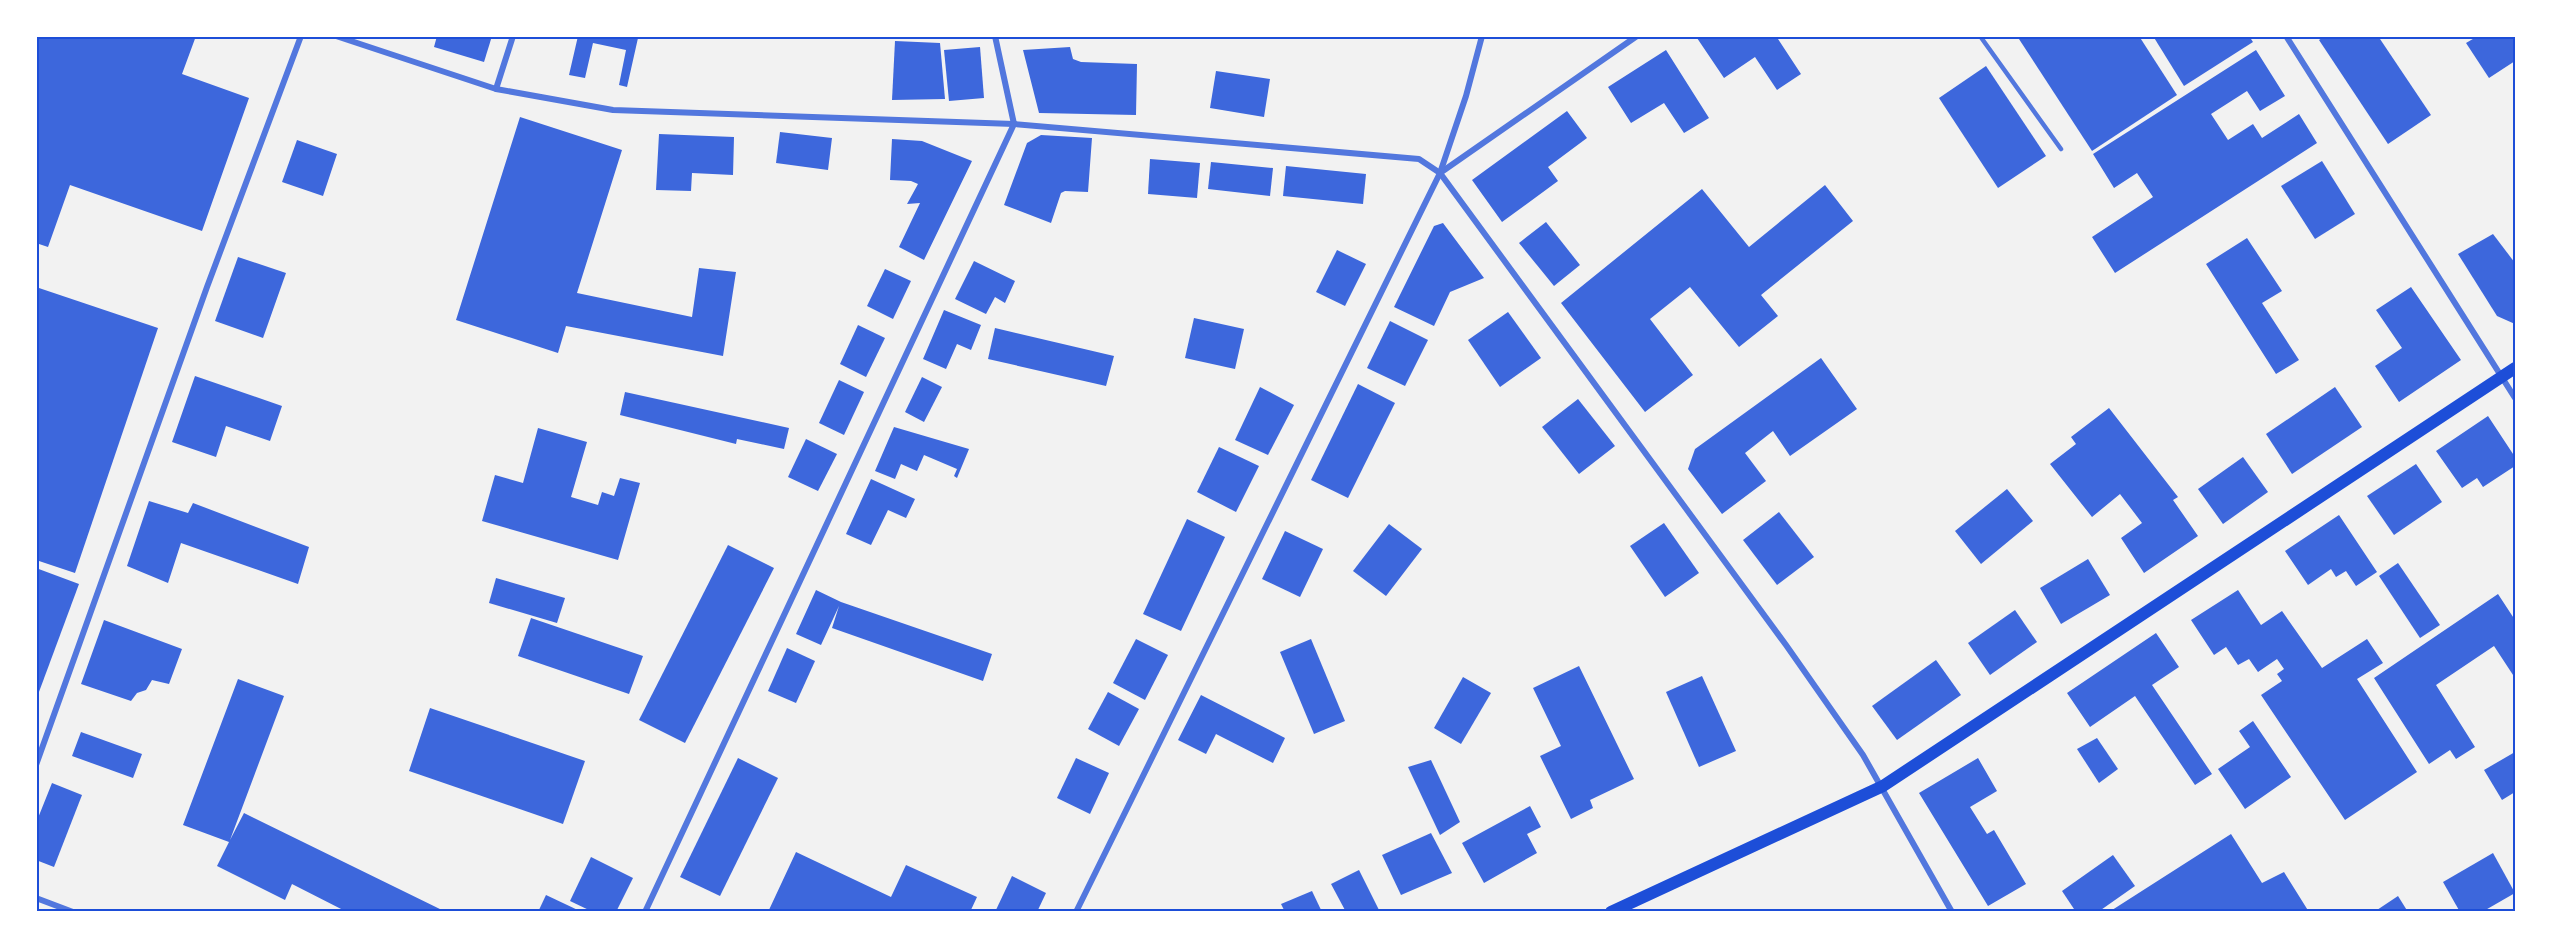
<svg xmlns="http://www.w3.org/2000/svg" width="2551" height="948" font-family="'Archivo Narrow',sans-serif">
  <style>
    .building { fill: #3d67dc }
    .lines { fill: none; stroke-linecap: round; stroke-linejoin: round }
    .service { stroke: #5277de; stroke-width: 4.5 }
    .minor { stroke: #5277de; stroke-width: 6 }
    .secondary { stroke: #1d4ed8; stroke-width: 12 }
    .neatline { fill: none; stroke: #1d4ed8; stroke-width: 2 }
  </style>
  <rect width="100%" height="100%" fill="#f2f2f2"/>
  <g class="building">
    <path d="M36 36H196L182 74 249 98 202 231 70 185 48 247 36 243Z"/>
    <path d="M437 36H492L484 62 434 47Z"/>
    <path d="M578 36 638 38 627 87 619 85 626 50 593 43 585 78 569 75Z"/>
    <path d="M1700 36H1776L1801 74 1777 90 1755 57 1724 78 1697 38Z"/>
    <path d="M2017 36H2139L2177 95 2092 151Z"/>
    <path d="M2153 36H2249L2253 42 2184 86Z"/>
    <path d="M2325 36H2378L2431 115 2388 144 2319 40Z"/>
    <path d="M2478 36H2515V61L2489 78 2466 43Z"/>
    <path d="M895 41 940 43 945 99 892 100Z"/>
    <path d="M980 47 984 98 949 101 944 50Z"/>
    <path d="M1070 47 1073 59 1081 62 1137 64 1136 115 1039 113 1023 50Z"/>
    <path d="M1666 50 1709 118 1684 133 1664 103 1631 123 1608 87Z"/>
    <path d="M2256 50 2285 96 2260 111 2247 91 2211 114 2228 140 2253 124 2262 138 2299 114 2317 143 2115 273 2092 237 2153 197 2137 173 2114 188 2093 154Z"/>
    <path d="M1986 66 2046 156 1998 188 1939 98Z"/>
    <path d="M1216 71 1270 79 1264 117 1210 108Z"/>
    <path d="M1567 111 1587 138 1548 167 1558 181 1502 222 1472 180Z"/>
    <path d="M520 117 622 150 577 293 692 317 699 268 736 272 723 356 566 326 558 353 456 320Z"/>
    <path d="M780 132 832 138 828 170 776 163Z"/>
    <path d="M659 134 734 137 733 175 692 173 691 191 656 190Z"/>
    <path d="M1041 135 1092 138 1088 192 1065 191 1061 193 1051 223 1004 205 1027 143Z"/>
    <path d="M892 139 922 141 972 161 924 260 899 247 920 203 907 204 918 184 911 181 890 180Z"/>
    <path d="M297 140 337 154 323 196 282 182Z"/>
    <path d="M1150 159 1200 163 1197 198 1148 194Z"/>
    <path d="M2322 161 2355 214 2315 239 2281 186Z"/>
    <path d="M1211 162 1273 168 1270 196 1208 189Z"/>
    <path d="M1286 166 1366 174 1363 204 1283 196Z"/>
    <path d="M1825 185 1853 221 1761 295 1778 316 1739 347 1690 287 1650 319 1693 375 1645 412 1561 303 1702 189 1749 247Z"/>
    <path d="M1546 222 1580 265 1554 286 1519 243Z"/>
    <path d="M1443 223 1484 278 1450 292 1434 326 1394 307 1434 226Z"/>
    <path d="M2493 234 2515 263V324L2497 316 2458 254Z"/>
    <path d="M2247 238 2282 291 2262 303 2299 360 2276 374 2206 264Z"/>
    <path d="M1337 250 1366 264 1345 306 1316 292Z"/>
    <path d="M238 257 286 273 263 338 215 321Z"/>
    <path d="M974 261 1015 281 1005 303 995 297 986 314 955 299Z"/>
    <path d="M885 269 911 281 893 319 867 306Z"/>
    <path d="M36 287 158 328 75 573 36 560Z"/>
    <path d="M2411 287 2461 360 2399 402 2375 366 2402 348 2376 310Z"/>
    <path d="M944 310 981 325 971 350 957 344 946 369 923 359Z"/>
    <path d="M1508 312 1541 358 1500 387 1468 340Z"/>
    <path d="M1194 318 1244 329 1235 369 1185 358Z"/>
    <path d="M1390 321 1428 340 1405 386 1367 368Z"/>
    <path d="M858 325 885 338 866 377 840 364Z"/>
    <path d="M995 328 1114 356 1106 386 988 359Z"/>
    <path d="M1821 358 1857 409 1790 456 1773 431 1745 453 1766 481 1722 514 1688 469 1695 449Z"/>
    <path d="M195 376 282 406 270 441 226 426 216 457 172 442Z"/>
    <path d="M922 377 942 387 924 422 905 412Z"/>
    <path d="M839 380 864 392 844 435 819 423Z"/>
    <path d="M1358 384 1395 403 1348 498 1311 480Z"/>
    <path d="M1260 387 1294 405 1268 455 1235 440Z"/>
    <path d="M2335 387 2362 427 2292 474 2266 434Z"/>
    <path d="M625 392 789 428 784 449 737 439 736 444 620 415Z"/>
    <path d="M1578 399 1615 446 1579 474 1542 427Z"/>
    <path d="M2109 408 2178 497 2173 500 2198 536 2144 573 2121 538 2142 523 2120 494 2092 517 2050 464 2076 444 2071 437Z"/>
    <path d="M2488 416 2515 457V466L2483 487 2477 478 2462 488 2436 451Z"/>
    <path d="M894 427 969 449 957 478 954 476 957 469 924 455 917 471 901 464 895 479 875 471Z"/>
    <path d="M538 428 587 442 571 497 598 505 602 492 614 496 620 478 640 483 618 560 482 521 495 475 523 483Z"/>
    <path d="M806 439 837 454 818 491 788 477Z"/>
    <path d="M1219 447 1259 466 1236 512 1197 492Z"/>
    <path d="M2243 457 2268 492 2223 524 2198 489Z"/>
    <path d="M2416 464 2442 502 2394 535 2367 496Z"/>
    <path d="M871 479 915 499 906 518 888 510 871 545 846 534Z"/>
    <path d="M2007 489 2033 521 1981 564 1955 531Z"/>
    <path d="M149 501 188 513 193 503 309 547 298 584 181 543 168 583 127 566Z"/>
    <path d="M1779 512 1814 557 1777 585 1743 540Z"/>
    <path d="M2339 515 2377 572 2356 586 2346 571 2336 577 2331 569 2308 585 2285 551Z"/>
    <path d="M1187 519 1225 537 1181 631 1143 614Z"/>
    <path d="M1664 523 1699 573 1665 597 1630 546Z"/>
    <path d="M1389 524 1422 549 1386 596 1353 571Z"/>
    <path d="M1285 531 1323 549 1300 597 1262 579Z"/>
    <path d="M728 545 774 568 685 743 639 720Z"/>
    <path d="M2088 559 2110 595 2061 624 2040 588Z"/>
    <path d="M2398 563 2440 625 2420 638 2379 576Z"/>
    <path d="M36 568 79 584 36 700Z"/>
    <path d="M496 578 565 598 557 623 489 603Z"/>
    <path d="M816 590 841 602 992 654 983 681 832 628 839 606 821 645 796 634Z"/>
    <path d="M2238 590 2261 625 2282 611 2322 668 2367 639 2383 663 2357 679 2417 772 2345 820 2261 695 2282 681 2277 674 2284 669 2277 659 2258 672 2249 659 2238 665 2226 647 2214 655 2191 620Z"/>
    <path d="M2498 594 2515 620V678L2494 646 2436 685 2475 747 2456 759 2450 750 2429 764 2374 678Z"/>
    <path d="M2015 610 2037 642 1990 675 1968 643Z"/>
    <path d="M531 618 643 656 629 694 518 656Z"/>
    <path d="M104 620 182 649 169 684 152 680 146 690 137 693 131 701 81 684Z"/>
    <path d="M2156 633 2179 667 2152 685 2212 774 2195 785 2135 696 2090 727 2067 693Z"/>
    <path d="M1136 639 1168 655 1145 700 1113 683Z"/>
    <path d="M1311 639 1345 721 1314 734 1280 652Z"/>
    <path d="M787 648 815 661 796 703 768 691Z"/>
    <path d="M1936 660 1961 695 1897 740 1872 706Z"/>
    <path d="M1579 666 1634 779 1590 800 1593 808 1571 819 1540 756 1561 746 1533 688Z"/>
    <path d="M1702 676 1736 751 1699 767 1666 692Z"/>
    <path d="M1463 677 1491 693 1461 744 1434 728Z"/>
    <path d="M238 679 284 696 230 840 244 813 446 912H347L292 884 285 900 217 866 229 842 183 825Z"/>
    <path d="M1108 692 1139 709 1119 746 1088 729Z"/>
    <path d="M1201 695 1285 738 1273 763 1216 734 1206 754 1178 740Z"/>
    <path d="M430 708 585 761 563 824 409 771Z"/>
    <path d="M2253 721 2291 777 2245 809 2218 769 2250 747 2239 731Z"/>
    <path d="M81 732 142 754 133 778 72 756Z"/>
    <path d="M2097 738 2118 769 2099 783 2077 749Z"/>
    <path d="M2515 752V792L2502 800 2484 770Z"/>
    <path d="M738 758 778 778 720 896 680 877Z"/>
    <path d="M1076 758 1109 773 1090 814 1057 798Z"/>
    <path d="M1978 758 1997 791 1970 807 1987 834 1994 830 2026 884 1988 906 1919 793Z"/>
    <path d="M1431 760 1460 822 1440 835 1408 767Z"/>
    <path d="M52 783 82 795 54 867 36 860V823Z"/>
    <path d="M1530 806 1541 827 1527 834 1537 853 1484 883 1462 843Z"/>
    <path d="M1431 833 1452 873 1401 895 1382 855Z"/>
    <path d="M2231 834 2262 883 2284 872 2309 912H2109Z"/>
    <path d="M796 852 891 897 906 865 977 897 970 912H768Z"/>
    <path d="M2493 853 2515 893 2482 912H2460L2443 882Z"/>
    <path d="M2113 855 2135 886 2098 912H2076L2062 891Z"/>
    <path d="M591 857 633 878 616 912H593L570 901Z"/>
    <path d="M1359 870 1380 912H1346L1331 884Z"/>
    <path d="M1012 876 1046 893 1037 912H995Z"/>
    <path d="M1312 891 1322 912H1285L1281 904Z"/>
    <path d="M546 895 582 912H538Z"/>
    <path d="M2398 896 2408 912H2374Z"/>
  </g>
  <g class="lines">
    <path class="service" d="M1980 36 2061 149"/>
    <g class="minor">
      <path d="M336 36 496 89 613 110 1014 124 1419 159 1440 173 1786 645 1863 755 1952 912"/>
      <path d="M2286 36 2515 398"/>
      <path d="M496 89 513 36"/>
      <path d="M1440 173 1637 36"/>
      <path d="M36 765 207 287 301 36"/>
      <path d="M36 898 73 912"/>
      <path d="M645 912 1014 124 995 36"/>
      <path d="M1076 912 1440 173 1466 96 1482 36"/>
    </g>
    <path class="secondary" d="M1611 912 1883 786 2515 368"/>
  </g>
  <rect width="2551" height="948" fill="none" stroke="#ffffff" stroke-width="75"/>
  <rect x="38" y="38" width="2476" height="872" class="neatline"/>
</svg>
